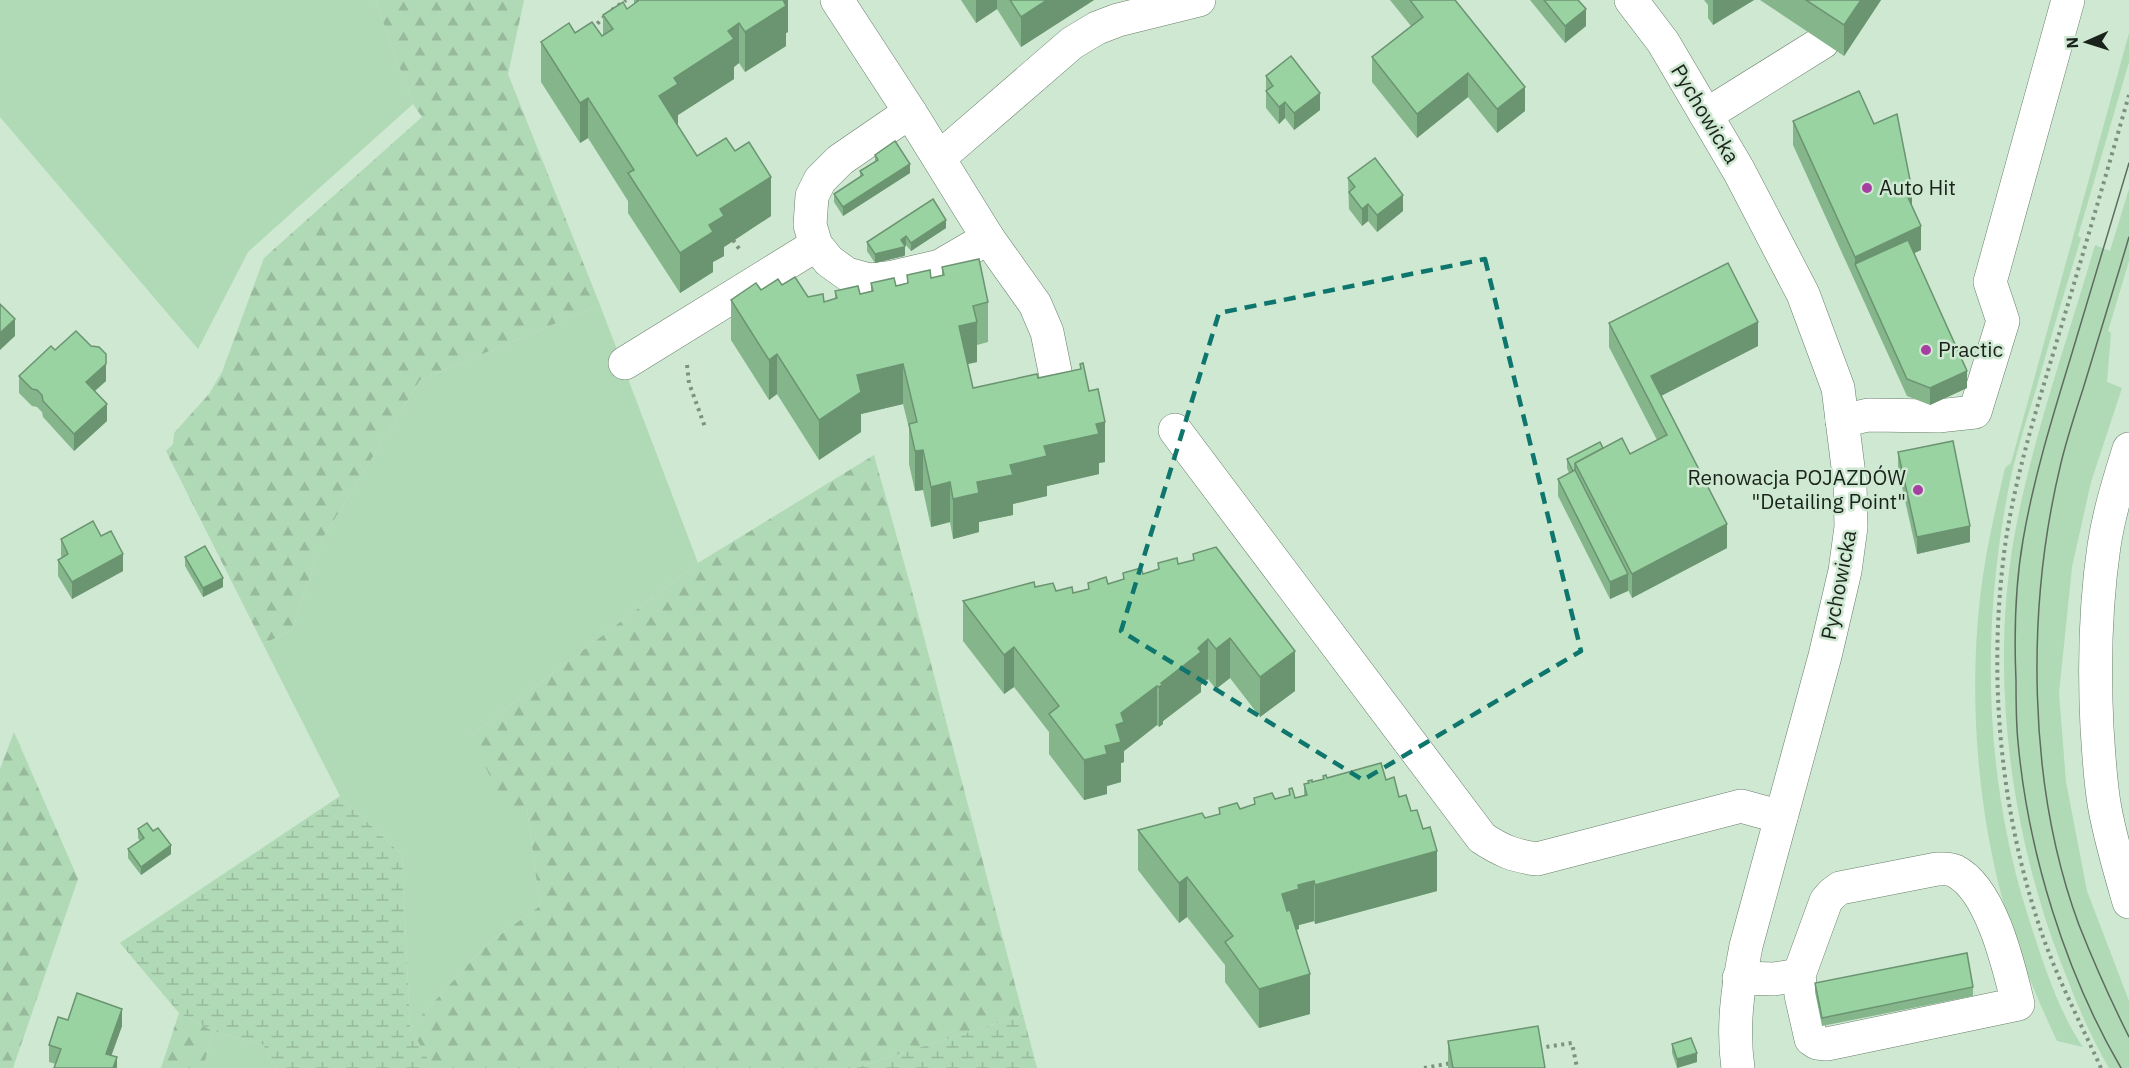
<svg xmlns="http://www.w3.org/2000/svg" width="2129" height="1068" font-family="'IBM Plex Sans',sans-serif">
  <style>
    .grass { fill: #b0d9b6 }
    .forest { fill: url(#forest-firs) }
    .wetland { fill: url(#wetland-marsh) }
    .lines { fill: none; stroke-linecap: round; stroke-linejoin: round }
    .minor-casing { stroke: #687f6b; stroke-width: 34 }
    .major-casing { stroke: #687f6b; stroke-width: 34 }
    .path { stroke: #7e9180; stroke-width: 4; stroke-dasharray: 3 4.5; stroke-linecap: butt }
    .minor { stroke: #fff; stroke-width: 33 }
    .major { stroke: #fff; stroke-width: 33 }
    .tram { stroke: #5d6c5f; stroke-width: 1.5 }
    .wall { fill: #84b58b }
    .shaded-wall { fill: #6b9471 }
    .building { fill: #99d3a2; stroke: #6b9471; stroke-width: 1.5 }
    .marked { fill: none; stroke: #0f766e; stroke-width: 4.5; stroke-dasharray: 12 8; stroke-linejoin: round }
    .poi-dot { fill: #a53fa2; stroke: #cee8d1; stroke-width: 2 }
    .labels { text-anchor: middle; stroke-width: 5; stroke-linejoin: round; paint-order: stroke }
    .street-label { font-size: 21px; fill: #1a231b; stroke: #cee8d1 }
    .poi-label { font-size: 21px; fill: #1a231b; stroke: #cee8d1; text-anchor: start }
  </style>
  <defs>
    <pattern id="forest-firs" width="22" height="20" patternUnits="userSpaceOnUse" patternTransform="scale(1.5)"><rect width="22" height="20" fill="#b0d9b6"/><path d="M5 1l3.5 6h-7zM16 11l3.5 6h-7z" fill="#97ba9c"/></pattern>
    <pattern id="wetland-marsh" width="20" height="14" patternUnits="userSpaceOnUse" patternTransform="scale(1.5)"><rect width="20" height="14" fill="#b0d9b6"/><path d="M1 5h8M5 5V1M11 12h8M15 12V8" fill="none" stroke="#97ba9c"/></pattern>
  </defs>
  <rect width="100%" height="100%" fill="#cee8d1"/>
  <g class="grass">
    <path d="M0 0H375L413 104 248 252 198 349 0 117Z"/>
    <path d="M2129 33V62L2078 236 2081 238C2066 287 2051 336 2037 386 2027 419 2016 452 2009 486 1981 627 1984 776 2027 913 2041 956 2057 1010 2083 1047L2057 1041C2036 996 2016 949 2003 901 1977 805 1969 696 1980 598 1985 554 1995 511 2005 468L2011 463Z"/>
    <path d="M2129 189V261L2108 331 2111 333 2107 382 2122 388 2091 482 2072 567 2059 693 2066 782 2087 891 2129 1001V1068H2109C2092 1039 2079 1009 2067 978 2012 843 1989 682 2014 538 2032 438 2067 342 2095 245L2110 251Z"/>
    <path d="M600 305 698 563 470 736 527 809 540 906 486 945 410 1028 402 855 340 796 263 644 292 630 324 536 420 380Z"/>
    <path d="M213 1031 263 1045 277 1068H203Z"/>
  </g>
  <g class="forest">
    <path d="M375 0H524L508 74 600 305 420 380 324 536 292 630 263 644 166 451 173 444 174 433 209 394 222 372 264 258 422 117 413 104Z"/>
    <path d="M874 455 913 595 1023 1015 855 1068H433L410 1028 486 945 540 906 527 809 509 814 470 736 698 563Z"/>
    <path d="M14 732 78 879 13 1068H0V769Z"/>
    <path d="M179 1013 213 1031 203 1068H161Z"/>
  </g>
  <g class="wetland">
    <path d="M340 796 402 855 410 1028 433 1068H277L263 1045 213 1031 179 1013 120 943Z"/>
    <path d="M1023 1015 1037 1068H855Z"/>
  </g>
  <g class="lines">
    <defs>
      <g id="minor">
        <path d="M837 0 910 112 988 238 1035 304 1047 332 1061 401"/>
        <path d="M1631 0 1663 42 1739 171 1803 294 1838 388 1850 483 1851 527 1845 571 1825 656 1746 946C1738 987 1732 1026 1738 1068"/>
        <path d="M910 112 840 160 820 180 812 196 810 225 816 245 829 261 847 274 869 280 893 277 940 266 988 238"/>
        <path d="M1706 115 1823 42"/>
        <path d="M939 158 1072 43 1097 28 1118 20 1199 0"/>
        <path d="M625 363 816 245"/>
        <path d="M1842 421 1868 415 1938 416 1975 412 2003 321 1990 282 2068 0"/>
        <path d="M1175 430 1482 838C1502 851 1514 856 1537 859L1741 806 1781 817"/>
        <path d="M1937 869C1943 869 1949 868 1955 871 1992 890 2009 968 2018 1004L1827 1044 1817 1043 1811 1039 1801 995 1799 975 1826 901 1832 894 1840 888Z"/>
        <path d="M1739 978 1774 979 1799 975"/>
      </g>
      <path id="major" d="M2129 449C2119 481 2109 513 2104 546 2095 607 2094 666 2097 728 2099 755 2100 783 2105 809 2111 841 2120 871 2129 902"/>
    </defs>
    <use href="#minor" class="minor-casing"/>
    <use href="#major" class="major-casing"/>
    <g class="path">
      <path d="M612 10 626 0"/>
      <path d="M592 29 606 15"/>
      <path d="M733 240 740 250"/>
      <path d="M687 365 689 383 705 427"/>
      <path d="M1539 1048 1572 1043 1577 1068"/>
      <path d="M1424 1068 1452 1063"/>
      <path d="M2101 1068C2081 1024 2058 980 2042 934 1999 809 1987 670 2006 539 2017 469 2039 401 2059 334 2083 254 2106 175 2129 95"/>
    </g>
    <use href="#minor" class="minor"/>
    <use href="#major" class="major"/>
    <g class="tram">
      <path d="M2129 237C2114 288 2098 339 2083 389 2075 414 2067 438 2061 463 2026 607 2027 785 2079 925 2094 963 2111 1001 2129 1037"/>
      <path d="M2121 1068C2065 972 2028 852 2018 742 2016 722 2016 701 2016 681 2014 634 2015 586 2023 540 2034 476 2053 415 2072 353 2091 290 2110 227 2129 163"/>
    </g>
  </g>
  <g class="wall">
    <path d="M634 0H788V32L786 33V46L745 72 739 63 734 67V79L678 115 677 125 697 156 771 216 724 247V256L713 262V272L680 293 628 213V201L588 138 580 143 541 82V42L575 33 602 36 603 35V15L627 9 634 4Z"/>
    <path d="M961 0H1094L1021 47 997 9 976 23Z"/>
    <path d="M1390 0H1455L1525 111 1497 133 1468 97 1417 138 1372 82V57L1411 26Z"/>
    <path d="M1530 0H1578L1586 26 1565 43Z"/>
    <path d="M1704 0H1754L1713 25 1708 18V5Z"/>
    <path d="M1760 0H1881L1844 56Z"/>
    <path d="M1266 76 1320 110 1294 130 1285 118 1279 124 1266 108Z"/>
    <path d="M1793 121 1912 207 1921 250 1914 253 1967 388 1930 405 1907 396 1793 145Z"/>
    <path d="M875 155 910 173 843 216 834 202V194L860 177V171L875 162Z"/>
    <path d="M1348 178 1403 211 1377 232 1368 221 1362 226 1349 209Z"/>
    <path d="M946 228 911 251 906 245 905 246V255L904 256 875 263 867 251V242Z"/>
    <path d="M942 267 988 302V342L977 345V362L967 364 973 388 1038 378 1080 369V364L1105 462 1099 463V474L1047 486V496L1013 504V515L979 522V532L953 539 950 522 931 527 923 490 915 491 909 464V428L903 404 861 414V432L819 460 777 394 769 400 731 340V300L761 290 782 285 808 297 824 302 835 299V291L860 294 871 291V283L896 286 907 283V275L931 278 942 275Z"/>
    <path d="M1609 323 1758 346 1661 396 1727 548 1632 598 1628 590 1610 599 1558 496V479L1569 473 1567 468V459L1603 448 1630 454 1657 440 1609 347Z"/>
    <path d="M55 350 106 371V381L94 391 107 421 74 451 43 417 42 412 37 407 32 406 19 393V376Z"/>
    <path d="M1898 452 1970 542 1917 554 1898 469Z"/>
    <path d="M61 539 123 571 72 599 58 576V560L62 557 61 556Z"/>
    <path d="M1193 554 1295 691 1260 717 1230 678 1216 689 1208 679 1201 685V692L1163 721V724L1159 727 1157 725 1124 751V762L1121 763V782L1107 786V794L1084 800 1049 754V732L1014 687 1004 694 963 641V601L1035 587 1056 591 1073 593 1088 589V583L1108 584 1123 580V573L1143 574 1158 570V563L1178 564 1193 560Z"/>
    <path d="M185 557 223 587 203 597 185 566Z"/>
    <path d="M1323 776 1327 778 1386 780 1411 811 1437 891 1315 924 1314 921 1299 925V929L1296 930 1310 1014 1259 1028 1225 982V965L1187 917 1179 923 1138 870V830L1205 818 1219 814V808L1240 809 1254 805V798L1275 799 1289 795V789L1295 798 1304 796V784L1308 783V781L1312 782 1323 779Z"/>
    <path d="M138 829 171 854 141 875 128 858V849L140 841 138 838Z"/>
    <path d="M1815 983 1973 987V996L1822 1026 1815 992Z"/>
    <path d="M122 1026 111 1055 117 1068 56 1064 49 1062V1045Z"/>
    <path d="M1448 1041 1545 1068H1448Z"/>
    <path d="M1672 1044 1697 1062 1677 1068 1672 1053Z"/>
  </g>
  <g class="shaded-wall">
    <path d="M781 0H788V32L786 33V46L745 72V32Z"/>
    <path d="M976 0H997V9L976 23Z"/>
    <path d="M1047 0H1094L1021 47V17Z"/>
    <path d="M1713 0H1754L1713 25Z"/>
    <path d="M1861 0H1881L1844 56V25Z"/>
    <path d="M1586 9V26L1565 43V26Z"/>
    <path d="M739 23V63L734 67V79L678 115V124L659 136V96L674 78 728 31Z"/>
    <path d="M1468 73V97L1417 138V114Z"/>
    <path d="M1525 87V111L1497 133V109Z"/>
    <path d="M1320 93V110L1294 130V113Z"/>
    <path d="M588 98V138L580 143V103Z"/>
    <path d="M1285 102V118L1279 124V107Z"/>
    <path d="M910 164V173L843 216V207Z"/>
    <path d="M771 177V216L724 247V256L713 262V272L680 293V253L720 209Z"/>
    <path d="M1912 190V214L1906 193Z"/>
    <path d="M1403 195V211L1377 232V215Z"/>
    <path d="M1368 204V221L1362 226V209Z"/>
    <path d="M946 220V228L911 251V243Z"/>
    <path d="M1921 226V250L1861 278 1855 264V257Z"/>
    <path d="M906 236V245L902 248 905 246V255L904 256 875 263V254Z"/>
    <path d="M15 319V336L0 350V333Z"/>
    <path d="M977 322V362L959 366V326Z"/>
    <path d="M1758 322V346L1651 401V376Z"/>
    <path d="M106 354V381L86 399V382Z"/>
    <path d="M777 354V394L769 400V360Z"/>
    <path d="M903 364V404L861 414V432L819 460V420L857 375Z"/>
    <path d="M1967 371V388L1930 405V388Z"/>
    <path d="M107 404V421L74 451V434Z"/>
    <path d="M1105 422V462L1099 463V474L1047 486V496L1013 504V515L979 522V532L953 539V499L977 482 1044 446 1096 424Z"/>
    <path d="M923 450V490L915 491V451Z"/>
    <path d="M950 482V522L931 527V487Z"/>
    <path d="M1727 524V548L1632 598V574Z"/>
    <path d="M1970 526V542L1917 554V537Z"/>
    <path d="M123 554V571L72 599V582Z"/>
    <path d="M1628 574V591L1610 599V582Z"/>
    <path d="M223 578V587L203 597V588Z"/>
    <path d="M1230 638V678L1216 689V649Z"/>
    <path d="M1208 639V679L1201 685V692L1163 721V724L1159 727V687L1161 683 1198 648Z"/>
    <path d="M1014 647V687L1004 694V655Z"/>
    <path d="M1295 651V691L1260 717V677Z"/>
    <path d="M1157 686V725L1124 751V762L1121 763V782L1107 786V794L1084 800V760L1105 746 1121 713Z"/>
    <path d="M171 845V854L141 875V867Z"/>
    <path d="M1437 851V891L1315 924V885Z"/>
    <path d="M1187 877V917L1179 923V883Z"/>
    <path d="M1314 881V921L1299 925V929L1282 934V894L1298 885Z"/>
    <path d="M1310 974V1014L1259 1028V989Z"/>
    <path d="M122 1009V1026L107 1068 106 1054Z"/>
    <path d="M1697 1053V1062L1677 1068V1059Z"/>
    <path d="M117 1057V1068H113Z"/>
  </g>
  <g class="building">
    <path d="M637 0H783L786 6 745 32 739 23 728 31 734 39 674 78 678 84 659 96 697 156 726 138 735 151 749 142 771 177 720 209 724 216 709 225 713 232 680 253 628 173 634 170 588 98 580 103 541 42 569 23 575 33 592 22 602 36 613 29 603 15 623 2 627 9 638 1Z"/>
    <path d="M1010 0H1047L1021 17Z"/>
    <path d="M1410 0H1455L1525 87 1497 109 1468 73 1417 114 1372 57 1423 17Z"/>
    <path d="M1544 0H1578L1586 9 1565 26Z"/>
    <path d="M1806 0H1861L1844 25Z"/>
    <path d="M1291 56 1320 93 1294 113 1285 102 1279 107 1266 91 1273 86 1266 76Z"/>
    <path d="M1859 91 1874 124 1897 114 1912 190 1906 193 1921 226 1855 257 1793 121Z"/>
    <path d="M895 141 910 164 843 207 834 194 863 175 860 171 878 160 875 155Z"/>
    <path d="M1375 158 1403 195 1377 215 1368 204 1362 209 1349 192 1355 187 1348 178Z"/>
    <path d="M933 199 946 220 911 243 906 236 901 240 905 246 904 247 875 254 867 242Z"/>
    <path d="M1908 240 1967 371 1930 388 1907 379 1855 264Z"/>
    <path d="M979 259 988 302 973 306 977 322 959 326 973 388 1037 374 1038 378 1081 369 1080 364 1083 363 1089 391 1098 389 1105 422 1096 424 1099 434 1044 446 1047 456 1010 465 1013 475 977 482 979 493 953 499 950 482 931 487 923 450 915 451 909 424 917 422 903 364 857 375 861 392 819 420 777 354 769 360 731 300 756 283 761 290 778 279 782 285 795 277 808 297 823 294 824 302 837 298 835 291 858 286 860 294 873 291 871 283 894 278 896 286 908 283 907 275 930 270 931 278 944 275 942 267Z"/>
    <path d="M1728 263 1758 322 1651 376 1727 524 1632 574 1575 463 1622 438 1630 454 1667 435 1609 323Z"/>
    <path d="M0 304 15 319 0 333Z"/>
    <path d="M76 331 91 346 99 347 106 354V364L86 382 107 404 74 434 43 401 42 395 37 390 32 389 19 376 51 346 55 350Z"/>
    <path d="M1953 441 1970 526 1917 537 1898 452Z"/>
    <path d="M1600 442 1603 448 1575 463V470L1573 471 1567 459Z"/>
    <path d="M1575 470 1628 574 1610 582 1558 479Z"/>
    <path d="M93 521 101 536 111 531 123 554 72 582 58 560 68 554 61 539Z"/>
    <path d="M205 546 223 578 203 588 185 557Z"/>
    <path d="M1216 547 1295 651 1260 677 1230 638 1216 649 1208 639 1198 648 1201 652 1161 683 1163 684 1159 687 1157 686 1121 713 1124 722 1116 725 1121 742 1105 746 1107 754 1084 760 1049 714 1059 706 1014 647 1004 655 963 601 1034 582 1035 587 1053 583 1056 591 1072 587 1073 593 1089 589 1088 583 1106 577 1108 584 1124 579 1123 573 1141 568 1143 574 1159 569 1158 563 1177 558 1178 564 1194 560 1193 554Z"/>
    <path d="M1381 763 1386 780 1394 777 1399 797 1406 795 1411 811 1417 810 1423 829 1430 827 1437 851 1315 885 1314 881 1298 885 1299 889 1282 894 1287 911 1290 910 1310 974 1259 989 1225 942 1233 936 1187 877 1179 883 1138 830 1202 813 1205 818 1220 814 1219 808 1237 803 1240 809 1255 804 1254 798 1272 793 1275 799 1290 795 1289 789 1292 788 1295 798 1307 795 1304 784 1309 783 1308 781 1312 780V782L1324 779 1323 776 1326 775 1327 778Z"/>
    <path d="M147 823 153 831 158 828 171 845 141 867 128 849 144 838 138 829Z"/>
    <path d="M1967 953 1973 987 1822 1018 1815 983Z"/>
    <path d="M77 993 122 1009 106 1054 117 1057 113 1068H54L61 1049 49 1045 58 1017 68 1020Z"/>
    <path d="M1538 1026 1545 1068H1453L1448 1041Z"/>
    <path d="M1691 1038 1697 1053 1677 1059 1672 1044Z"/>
  </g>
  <path class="marked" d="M1485 259 1581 651 1363 780 1121 631 1219 313Z"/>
  <g class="poi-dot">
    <circle cx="1867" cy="188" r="6"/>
    <circle cx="1926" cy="350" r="6"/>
    <circle cx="1918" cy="490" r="6"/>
  </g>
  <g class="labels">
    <g class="street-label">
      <text transform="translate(1705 114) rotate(59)" y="7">Pychowicka</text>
      <text transform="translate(1839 585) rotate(-79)" y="7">Pychowicka</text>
    </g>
    <g class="poi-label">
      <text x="1879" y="195">Auto Hit</text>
      <text x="1938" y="357">Practic</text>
      <text x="1906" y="485" text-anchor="end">Renowacja POJAZDÓW<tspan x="1906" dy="24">"Detailing Point"</tspan></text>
    </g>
  </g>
  <g transform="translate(2087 42) rotate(267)" stroke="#cee8d1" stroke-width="4.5" paint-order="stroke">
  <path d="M0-4.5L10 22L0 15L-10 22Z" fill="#1a231b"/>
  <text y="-9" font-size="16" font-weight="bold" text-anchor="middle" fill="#1a231b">N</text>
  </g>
</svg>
